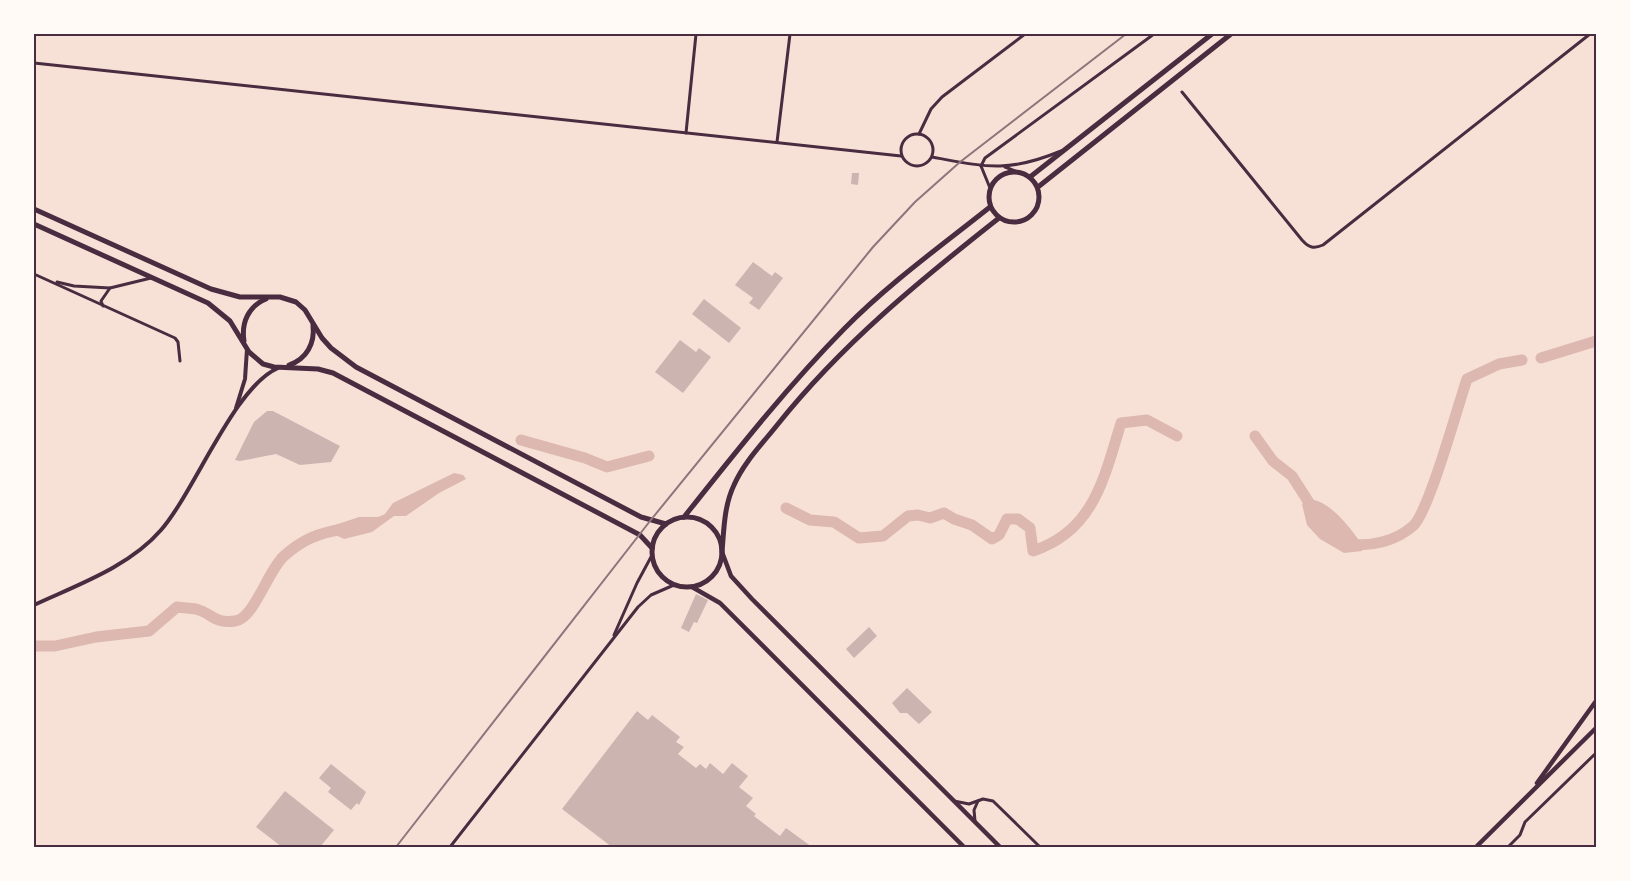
<svg xmlns="http://www.w3.org/2000/svg" width="1630" height="881" font-family="Raleway,sans-serif">
  <style>
    .water { fill: #dcb8b0 }
    .lines { fill: none; stroke-linecap: round; stroke-linejoin: round }
    .river { stroke: #dcb8b0; stroke-width: 11 }
    .building { fill: #ccb4b1 }
    .minor { stroke: #4a2c40; stroke-width: 3 }
    .tertiary { stroke: #4a2c40; stroke-width: 4 }
    .secondary { stroke: #4a2c40; stroke-width: 4.5 }
    .primary { stroke: #4a2c40; stroke-width: 5 }
    .rail { stroke: #8f747c; stroke-width: 2 }
    .neatline { fill: none; stroke: #4a2c40; stroke-width: 2 }
  </style>
  <rect width="100%" height="100%" fill="#f7e1d7"/>
  <g class="water">
    <path d="M454 473 463 475 466 479 439 493 406 516H394L372 532 344 539 327 531 329 527 359 517H378L385 514 393 503Z"/>
    <path d="M1309 499C1331 501 1351 529 1363 546L1362 551 1344 553 1320 539 1307 525 1302 504Z"/>
  </g>
  <g class="lines">
    <g class="river">
      <path d="M1541 358 1596 341"/>
      <path d="M1255 436 1273 461 1292 476 1315 512"/>
      <path d="M521 440 585 458 607 467 649 456"/>
      <path d="M786 508 810 520 834 522 859 538 883 536 908 516 918 515 930 518 944 513 954 519 972 525 992 539 999 535 1007 519H1018L1030 528 1033 551C1094 531 1104 478 1121 423L1147 420 1177 436"/>
      <path d="M1349 544C1371 547 1396 541 1413 526 1429 512 1458 405 1467 379L1499 364 1522 360"/>
      <path d="M34 646H55L96 637 149 631 177 607C183 608 190 608 196 609 213 614 215 624 235 621 254 619 268 570 284 556 303 539 319 533 343 529"/>
    </g>
  </g>
  <g class="building">
    <path d="M852 173H859L858 185 851 184Z"/>
    <path d="M753 262 772 276 775 272 783 278 759 310 749 303 753 298 735 285Z"/>
    <path d="M704 299 741 328 729 343 692 314Z"/>
    <path d="M680 340 696 352 699 348 711 357 683 393 655 372Z"/>
    <path d="M267 411H273L340 446 331 462 300 465 276 454 240 461 235 460 254 422Z"/>
    <path d="M696 594 708 600 697 623 694 622 689 632 681 628Z"/>
    <path d="M869 627 877 636 854 658 846 649Z"/>
    <path d="M907 688 932 712 919 724 907 713H900L892 703Z"/>
    <path d="M637 711 648 720 652 715 680 737 676 742 684 747 678 754 696 768 700 764 706 769 710 763 723 774 732 763 748 776 739 787 753 798 746 806 756 814 754 816 780 836 786 828 812 847H612L562 809Z"/>
    <path d="M331 764 366 792 359 805 357 803 351 810 328 792 331 788 319 778Z"/>
    <path d="M285 791 334 830 320 847H282L256 827Z"/>
  </g>
  <g class="lines">
    <g class="minor">
      <path d="M34 63C323 96 612 123 901 156"/>
      <path d="M1182 92 1302 240C1309 248 1314 249 1323 245L1590 34"/>
      <path d="M686 133 696 34"/>
      <circle cx="917" cy="150" r="16"/>
      <path d="M919 134 931 109 942 97 1025 34"/>
      <path d="M777 142 790 34"/>
      <path d="M932 157C986 167 1008 173 1061 151"/>
      <path d="M981 166 985 158 1154 34"/>
      <path d="M981 166 990 188"/>
      <path d="M1005 167 1018 172"/>
      <path d="M34 274 175 338 178 342 180 361"/>
      <path d="M57 282 74 286 110 288"/>
      <path d="M103 306 101 301 110 288 151 278"/>
      <path d="M614 635 637 583 651 557"/>
      <path d="M954 801 969 804 983 799 993 801 1040 847"/>
      <path d="M975 821 974 810 978 801"/>
      <path d="M450 847 638 607 651 595 674 585"/>
      <path d="M1508 847 1520 835 1525 822 1596 753"/>
    </g>
    <g class="tertiary">
      <path d="M236 408 245 379 247 349"/>
      <path d="M34 605C77 585 129 567 161 530 195 491 234 387 278 368"/>
    </g>
    <g class="secondary">
      <path d="M722 552 731 576 752 599 1000 847"/>
      <path d="M692 587 720 603 964 847"/>
      <path d="M1537 783 1596 701"/>
      <path d="M1476 847 1596 728"/>
    </g>
    <g class="primary">
      <circle cx="1014" cy="197" r="25"/>
      <path d="M1030 177 1212 34"/>
      <path d="M1038 187 1231 34"/>
      <path d="M34 209 211 289 240 297H280L296 302 305 310 322 338 331 348 356 367 641 517 666 524"/>
      <path d="M34 224 208 303 230 321 249 352 263 364 274 367 318 369 333 373 640 535 652 548"/>
      <path d="M244 341C241 322 249 306 266 299"/>
      <path d="M289 365C307 359 315 343 313 325"/>
      <circle cx="687" cy="552" r="35"/>
      <path d="M684 517C735 453 786 388 844 329 888 284 941 246 990 207"/>
      <path d="M722 552C724 529 724 506 734 485 744 462 763 443 778 424 842 344 919 281 999 218"/>
    </g>
    <path class="rail" d="M396 847 650 521 873 247 915 202 960 162 1126 34"/>
  </g>
  <rect width="1630" height="881" fill="none" stroke="#fffaf5" stroke-width="70"/>
  <rect x="35" y="35" width="1560" height="811" class="neatline"/>
</svg>
